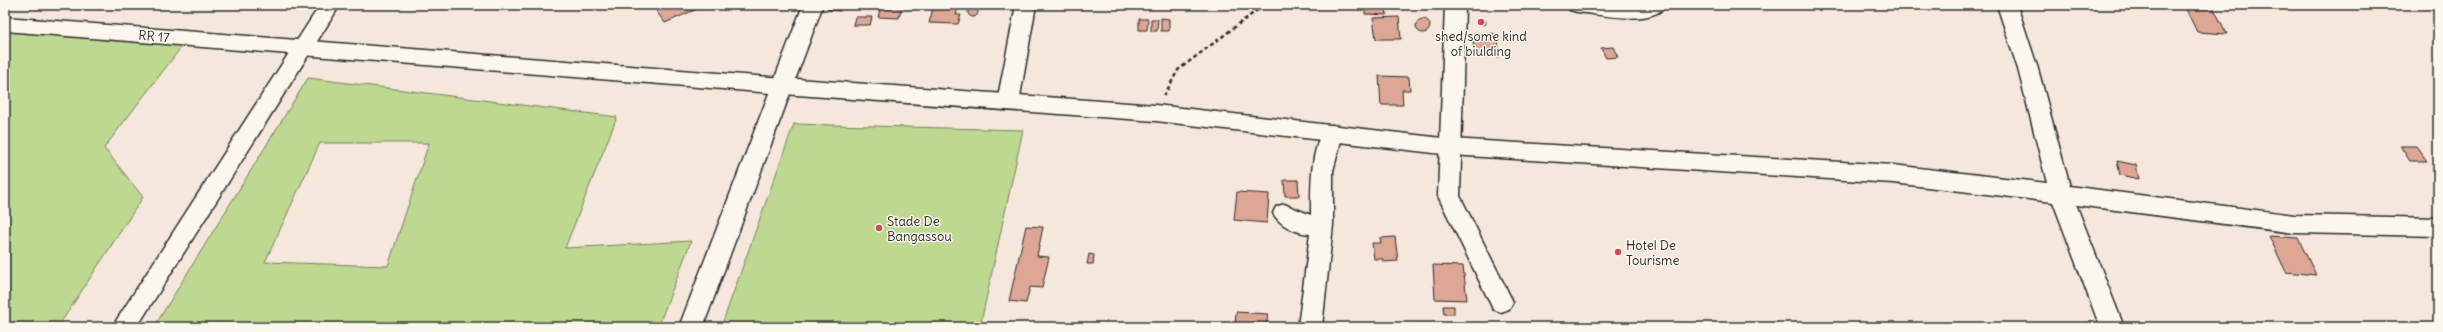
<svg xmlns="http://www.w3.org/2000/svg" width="2443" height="332" font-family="Delius,sans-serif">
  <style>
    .green { fill: #bdd890; stroke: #74825e; fill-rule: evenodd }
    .building { fill: #dea795; stroke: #2b2b2b }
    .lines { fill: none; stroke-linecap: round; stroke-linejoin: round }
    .minor-casing { stroke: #2b2b2b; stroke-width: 3 }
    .major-casing { stroke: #2b2b2b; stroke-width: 3 }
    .path { stroke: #2b2b2b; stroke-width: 2.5; stroke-dasharray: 4 3; stroke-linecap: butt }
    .minor { fill: #fbf7ec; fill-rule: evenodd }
    .major { fill: #fbf7ec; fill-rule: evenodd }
    .poi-dot { fill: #d1495b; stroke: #fbf7ec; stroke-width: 1.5 }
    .labels { text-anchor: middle; stroke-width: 3; stroke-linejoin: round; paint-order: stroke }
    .street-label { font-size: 13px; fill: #2b2b2b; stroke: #fbf7ec }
    .poi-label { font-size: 13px; fill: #2b2b2b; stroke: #fbf7ec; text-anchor: start }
  </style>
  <rect width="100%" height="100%" fill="#f5e7db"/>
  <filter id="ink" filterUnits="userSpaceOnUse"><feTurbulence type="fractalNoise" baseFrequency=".025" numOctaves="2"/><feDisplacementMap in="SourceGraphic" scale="8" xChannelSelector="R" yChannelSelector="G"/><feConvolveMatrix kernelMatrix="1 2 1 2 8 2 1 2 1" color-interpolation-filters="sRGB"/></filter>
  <g filter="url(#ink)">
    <g class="green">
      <path d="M5 28 189 37 104 148 143 197 58 327H5Z"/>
      <path d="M308 78 617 117 565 248 691 241 658 327H154ZM320 143H429L388 266 265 262Z"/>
      <path d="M794 124 1023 130 980 327H721Z"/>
    </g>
    <g class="building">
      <path d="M669 5H706L665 23 656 11Z"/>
      <path d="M829 5H843L840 11 827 10Z"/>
      <path d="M876 5H902L899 18 878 17 880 10 875 9Z"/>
      <path d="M934 5H959L956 15H961L958 24 929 23Z"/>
      <path d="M2184 5H2212L2227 34 2197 32Z"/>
      <circle cx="973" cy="12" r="5"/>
      <path d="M1365 7 1386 8 1387 15 1365 14Z"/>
      <path d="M855 17H872L870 25H853Z"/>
      <path d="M1399 17 1401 39H1376L1373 18Z"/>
      <path d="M1161 18 1169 19V31H1161Z"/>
      <circle cx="1423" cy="26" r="7"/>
      <path d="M1139 19H1148L1147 30H1139Z"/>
      <path d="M1151 19H1158L1157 31H1151Z"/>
      <path d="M1478 19 1486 21 1485 25 1477 23Z"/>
      <path d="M1473 33 1498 34 1499 57 1474 55Z"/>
      <path d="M1613 47 1618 57 1606 58 1601 48Z"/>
      <path d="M1379 76 1409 77 1410 90H1402L1403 105H1381Z"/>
      <path d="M2400 146H2416L2427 161H2410Z"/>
      <path d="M2117 161 2136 165 2139 179 2120 175Z"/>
      <path d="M1284 180H1298L1299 196H1285Z"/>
      <path d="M1237 192 1269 194 1267 223 1234 220Z"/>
      <path d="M1026 226 1043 227 1037 256 1049 257 1042 288 1030 287 1026 303 1009 301Z"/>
      <path d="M2269 236 2298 238 2316 275 2286 272Z"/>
      <path d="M1395 237 1398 261 1383 262V259H1374L1372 243H1381L1380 238Z"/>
      <path d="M1089 254 1094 255 1093 264H1087Z"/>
      <path d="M1433 265 1463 266 1467 300 1435 299Z"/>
      <path d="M1443 306H1454V314H1444Z"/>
      <path d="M1236 312 1268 314 1266 327H1235Z"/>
      <rect x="1418" y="324" width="37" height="3"/>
    </g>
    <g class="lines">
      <defs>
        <g id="minor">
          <path d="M320 5H340L137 327H112Z"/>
          <path d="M803 5H823L703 327H679Z"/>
          <path d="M1016 5H1036L1019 102 1015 108 1008 110 1001 108 997 102Z"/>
          <path d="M1445 5H1465L1460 196 1513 302 1509 309 1501 312 1493 309 1438 196Z"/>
          <path d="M1567 5H1666C1653 27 1599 14 1577 12L1570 10Z"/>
          <path d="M1332 125 1340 127 1343 133 1333 171V225L1322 327H1298L1310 234C1296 233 1279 225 1273 213L1276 207 1284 204 1311 215C1311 185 1310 154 1324 127Z"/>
          <path d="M2061 185 2294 215 2438 218V236L2294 233 2061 203 2053 200 2050 194 2053 188Z"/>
        </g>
        <path id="major" d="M1997 5H2017L2038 69 2072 194 2124 327H2100L2053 202 1893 183 1451 155 1156 121 783 94 5 31V17L783 78 1156 105 1451 139 1893 165 2047 183 2018 69Z"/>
      </defs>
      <use href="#minor" class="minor-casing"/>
      <use href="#major" class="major-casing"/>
      <path class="path" d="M1164 96 1178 70 1264 5"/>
      <use href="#minor" class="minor"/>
      <use href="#major" class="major"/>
    </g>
  </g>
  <g class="poi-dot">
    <circle cx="1481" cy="22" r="4"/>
    <circle cx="879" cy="228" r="4"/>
    <circle cx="1618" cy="252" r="4"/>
  </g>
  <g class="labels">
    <g class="street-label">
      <text transform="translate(154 36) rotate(5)" y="5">RR 17</text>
    </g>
    <g class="poi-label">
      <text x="1481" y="41" text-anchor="middle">shed/some kind<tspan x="1481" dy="15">of biulding</tspan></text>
      <text x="887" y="226">Stade De<tspan x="887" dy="15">Bangassou</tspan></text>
      <text x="1626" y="250">Hotel De<tspan x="1626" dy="15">Tourisme</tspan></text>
    </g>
  </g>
  <rect width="2443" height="332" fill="none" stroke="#fbf7ec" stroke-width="20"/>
  <rect x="10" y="10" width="2423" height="312" fill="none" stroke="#2b2b2b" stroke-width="1.5" filter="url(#ink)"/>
</svg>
